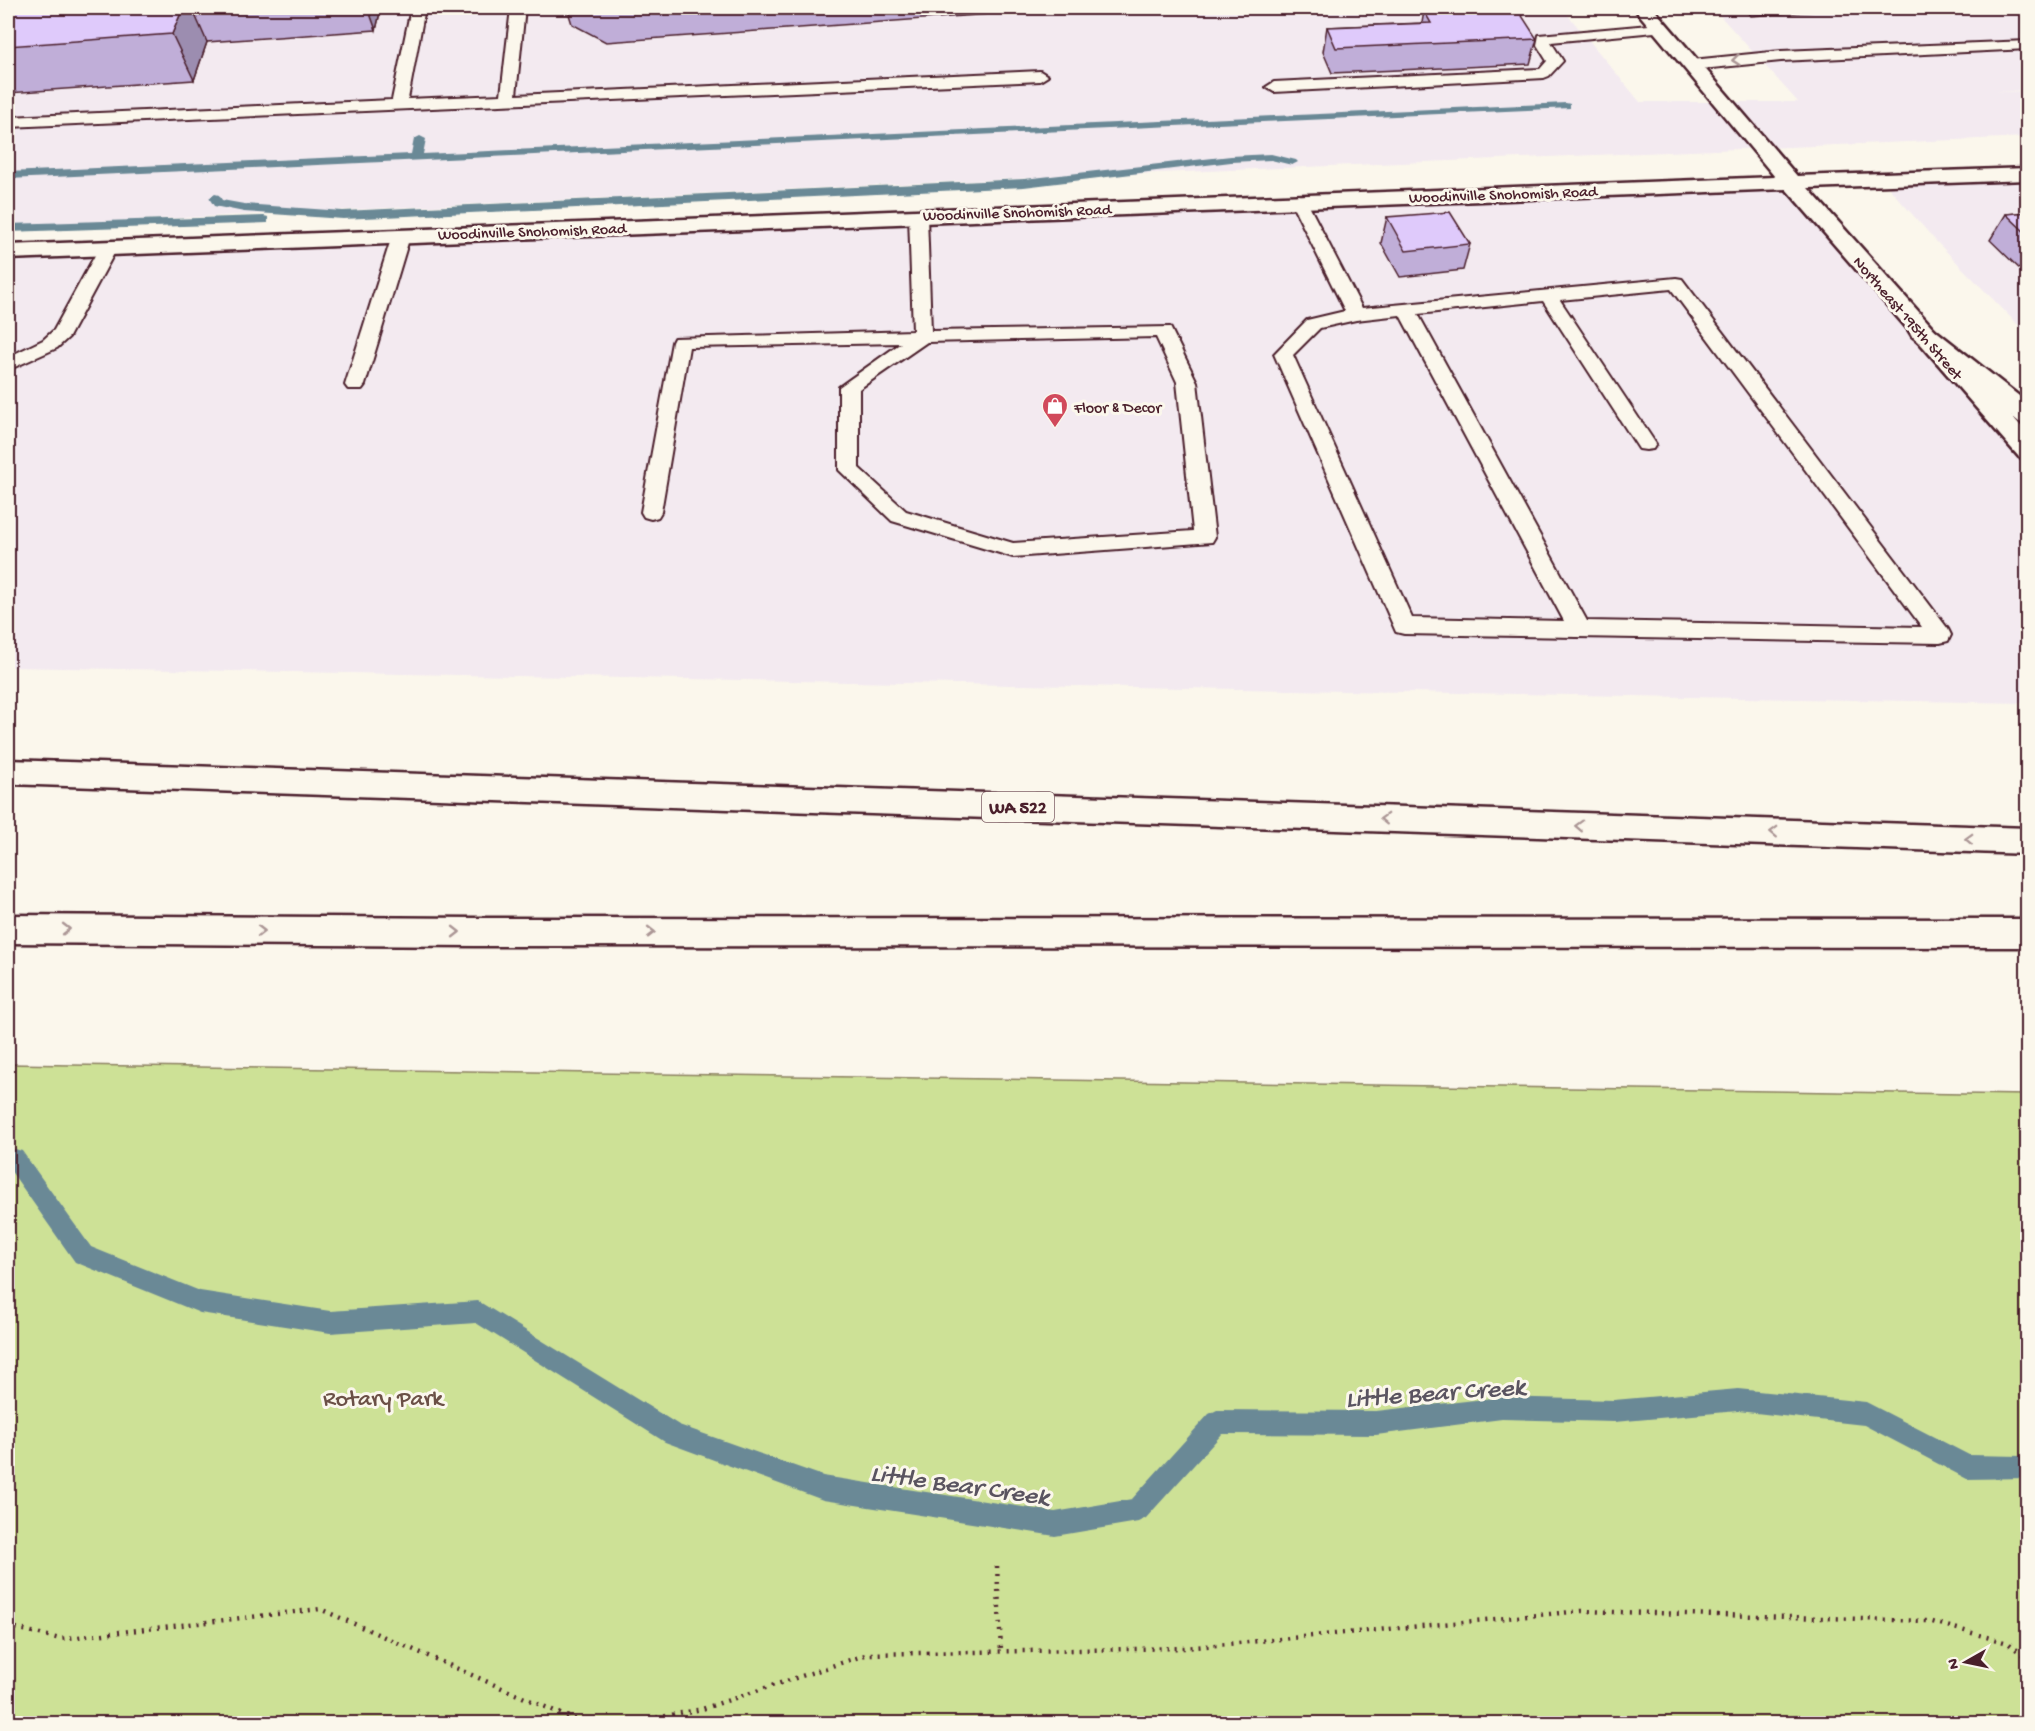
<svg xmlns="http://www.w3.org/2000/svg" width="2035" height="1731" font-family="'Gochi Hand',sans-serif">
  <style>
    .built { fill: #f3eaf0 }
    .green { fill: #cde196; stroke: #8c8060; stroke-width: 1.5 }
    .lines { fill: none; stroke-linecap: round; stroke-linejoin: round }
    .stream { fill: #6b8996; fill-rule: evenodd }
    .lane-casing { stroke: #4a1f2b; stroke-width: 4 }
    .secondary-casing { stroke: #4a1f2b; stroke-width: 5 }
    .highway-casing { stroke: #4a1f2b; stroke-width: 5 }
    .path { stroke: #4a1f2b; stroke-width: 4.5; stroke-dasharray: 2 6; stroke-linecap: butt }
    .lane { fill: #fbf7ec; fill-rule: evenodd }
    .secondary { fill: #fbf7ec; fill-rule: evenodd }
    .highway { fill: #fbf7ec; fill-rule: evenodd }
    .wall { fill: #c0aed8; stroke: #4a1f2b; stroke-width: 1.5 }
    .shaded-wall { fill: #9c8db0; stroke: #4a1f2b; stroke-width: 1.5 }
    .building { fill: #dfcafb; stroke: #4a1f2b; stroke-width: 1.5 }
    .oneway { stroke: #ab9695 }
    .labels { text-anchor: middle; stroke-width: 6; stroke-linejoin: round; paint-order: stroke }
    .far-street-label { font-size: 16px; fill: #4a1f2b; stroke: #fbf7ec }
    .far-poi-label { font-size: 16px; fill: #4a1f2b; stroke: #fbf7ec; text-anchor: start }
    .shield { fill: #fbf7ec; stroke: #7f6065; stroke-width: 1.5 }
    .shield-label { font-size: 18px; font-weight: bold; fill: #4a1f2b }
    .near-park-label { font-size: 24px; fill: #6b5046; stroke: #fbf7ec }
    .near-water-label { font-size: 26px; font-style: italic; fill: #5a5460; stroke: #fbf7ec }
  </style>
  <rect width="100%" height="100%" fill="#fbf7ec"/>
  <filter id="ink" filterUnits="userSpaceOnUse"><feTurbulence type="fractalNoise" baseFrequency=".0167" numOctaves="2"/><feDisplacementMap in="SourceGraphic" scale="12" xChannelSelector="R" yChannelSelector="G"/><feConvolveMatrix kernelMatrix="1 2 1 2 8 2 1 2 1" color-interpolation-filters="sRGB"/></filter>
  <g filter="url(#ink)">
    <g class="built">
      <path d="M8 8H1562L1640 102H1798L1713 8H2027V90L1995 92 2027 91V137L944 182 8 226Z"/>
      <path d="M2027 173V334L1935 240 1882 180Z"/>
      <path d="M1792 183 2027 448V703L8 667V252Z"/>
    </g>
    <path class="green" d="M8 1064 2027 1095V1723H8Z"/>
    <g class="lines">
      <g class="stream">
        <path d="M1566 103 1570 104V108L8 179V172L411 154 414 139 420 136 426 139 423 154Z"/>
        <path d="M1271 154 1296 160 1298 162 1292 165 1271 160 1231 162 1024 187 343 219 244 212 214 206 209 198 215 194 219 195 222 200 244 204 343 211 1024 179 1231 156Z"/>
        <path d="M264 216 268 217V223L8 232V224Z"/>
        <path d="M8 1147 22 1151 91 1247 200 1291 330 1311 478 1301 679 1425 823 1476 1055 1512 1132 1499 1209 1414 1217 1410 1376 1411 1502 1397 1614 1400 1738 1389 1866 1402 1969 1455 2021 1456 2028 1453V1478L1967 1479 1864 1425 1738 1411 1614 1422 1502 1419 1376 1435 1222 1434 1146 1518 1138 1522 1055 1536 823 1500 665 1442 476 1323 330 1333 200 1313 75 1262 8 1167Z"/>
      </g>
      <defs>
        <g id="lane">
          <path d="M411 8H425L408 99 501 95 511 8H525L516 95 1040 71 1048 76 1040 81 8 127V117L392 100Z"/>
          <path d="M1660 24 1665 25 1667 28 1665 31 1551 42 1563 61 1549 76 1544 78 1274 92 1266 87 1274 82 1540 69 1547 61 1537 45 1539 35Z"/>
          <path d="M2028 41V49L1781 61 1692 70 1684 65 1692 60 1781 51Z"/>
          <path d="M1298 195 1306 200 1362 308 1676 278 1682 279 1948 629 1951 635 1948 641 1940 643 1404 634 1396 632 1274 354 1307 320 1345 311 1290 200ZM1671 289 1922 627 1587 621 1418 314 1543 301 1639 449 1646 450 1653 449 1656 444 1560 300ZM1400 315 1564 621 1412 618 1293 355 1320 328 1356 320Z"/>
          <path d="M918 211 924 212 927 216 931 331 1170 327 1197 382 1215 537 1212 542 1013 557 892 521 839 470V387L901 343 689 347 661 512 658 517 651 519 644 517 641 512 672 342 674 338 913 331 909 216 912 212ZM1156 337 1177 382 1193 531 1013 543 906 511 859 468V389L927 342Z"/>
          <path d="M401 231 407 232 410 236 365 385 362 389H348L345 385 392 236 395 232Z"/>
          <path d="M108 243 114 244 117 248 69 337 57 348 8 370V357L43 340 54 330 99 248 102 244Z"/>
        </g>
        <path id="secondary" d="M1634 8H1653L1797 176 2028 168V180L1808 188 2028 434V459L2019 457 1786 189 8 259V245L1775 177Z"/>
        <g id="highway">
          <path d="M1921 324 1930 326 2028 403V424L2019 422 1912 336 1909 331 1912 326Z"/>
          <path d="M8 760 2028 828V854L8 784Z"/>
          <path d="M8 915 475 918 2028 919V947L475 946 8 943Z"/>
        </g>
      </defs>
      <use href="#lane" class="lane-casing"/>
      <use href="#secondary" class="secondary-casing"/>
      <use href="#highway" class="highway-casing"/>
      <g class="path">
        <path d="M997 1566 1001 1651"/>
        <path d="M8 1626 60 1639 320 1609 573 1719 616 1724"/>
        <path d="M625 1724 702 1709 868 1654 1184 1648 1582 1611 1929 1621 2008 1643 2028 1659"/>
      </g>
      <use href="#lane" class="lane"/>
      <use href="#secondary" class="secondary"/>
      <use href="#highway" class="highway"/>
    </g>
    <g class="wall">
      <path d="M8 8H381L376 30 207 42 194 80 8 93Z"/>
      <path d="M567 8H1074L606 42 572 24Z"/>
      <path d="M1743 8H1857L1751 16Z"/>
      <path d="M1424 11 1537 39 1530 64 1332 73 1323 52 1327 27 1422 23Z"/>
      <path d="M2028 212V277L1990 240 2006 214Z"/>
      <path d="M1387 217 1470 244 1463 270 1400 277 1381 243Z"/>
    </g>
    <g class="shaded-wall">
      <path d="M183 8H192L207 42 194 80 172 34Z"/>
      <path d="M368 8H381L376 30Z"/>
    </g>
    <g class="building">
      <path d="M8 8H183L172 34 8 46Z"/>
      <path d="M1505 8H1517L1537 39 1336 48 1327 27 1431 23 1424 11Z"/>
      <path d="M1450 212 1470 244 1406 251 1387 217Z"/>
      <path d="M2028 212V235L2006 214Z"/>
    </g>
    <defs><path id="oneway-chevron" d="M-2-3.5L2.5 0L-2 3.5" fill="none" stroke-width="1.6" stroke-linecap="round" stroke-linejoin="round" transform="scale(1.5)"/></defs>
    <g class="oneway">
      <use href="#oneway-chevron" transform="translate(1736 60) rotate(174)"/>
      <use href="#oneway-chevron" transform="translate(1384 819) rotate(-178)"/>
      <use href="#oneway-chevron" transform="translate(1579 826) rotate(-178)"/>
      <use href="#oneway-chevron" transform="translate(1774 832) rotate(-178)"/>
      <use href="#oneway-chevron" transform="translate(1969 839) rotate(-178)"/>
      <use href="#oneway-chevron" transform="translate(66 929)"/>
      <use href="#oneway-chevron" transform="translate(261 931)"/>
      <use href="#oneway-chevron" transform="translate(456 932)"/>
      <use href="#oneway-chevron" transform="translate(651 932)"/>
    </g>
  </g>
  <defs>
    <symbol id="shop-pin" viewBox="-11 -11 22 30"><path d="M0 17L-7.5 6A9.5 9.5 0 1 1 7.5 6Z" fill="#d1495b" stroke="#fbf7ec"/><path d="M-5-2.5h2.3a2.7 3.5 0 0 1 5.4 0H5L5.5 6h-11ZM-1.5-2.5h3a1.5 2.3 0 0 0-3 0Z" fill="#fff"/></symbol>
  </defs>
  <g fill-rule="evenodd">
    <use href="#shop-pin" x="1040" y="391" width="30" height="40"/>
  </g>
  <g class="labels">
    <g class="far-street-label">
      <text transform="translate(1503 193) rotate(-2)" y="6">Woodinville Snohomish Road</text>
      <text transform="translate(1017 211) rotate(-2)" y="6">Woodinville Snohomish Road</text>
      <text transform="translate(532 230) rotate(-2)" y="6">Woodinville Snohomish Road</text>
      <text transform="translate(1909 317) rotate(49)" y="6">Northeast 195th Street</text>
    </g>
    <g class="far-poi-label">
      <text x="1074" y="412">Floor &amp; Decor</text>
    </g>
    <rect class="shield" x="982" y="792" width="72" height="30" rx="4.5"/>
    <g class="shield-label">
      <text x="1018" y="813">WA 522</text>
    </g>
    <g class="near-park-label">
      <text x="383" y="1405">Rotary Park</text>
    </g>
    <g class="near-water-label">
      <text transform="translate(1435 1391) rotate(-4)" y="9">Little Bear Creek</text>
      <text transform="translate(960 1483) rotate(8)" y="9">Little Bear Creek</text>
    </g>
  </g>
  <rect width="2035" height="1731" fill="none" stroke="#fbf7ec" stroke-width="30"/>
  <rect x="15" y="15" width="2005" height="1701" fill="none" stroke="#4a1f2b" stroke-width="2" filter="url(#ink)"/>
  <g transform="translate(1966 1662) rotate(261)" stroke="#fbf7ec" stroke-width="4.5" paint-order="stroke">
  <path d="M0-4.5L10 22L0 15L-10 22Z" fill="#4a1f2b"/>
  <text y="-9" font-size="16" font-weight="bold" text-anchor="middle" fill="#4a1f2b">N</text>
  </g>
</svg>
